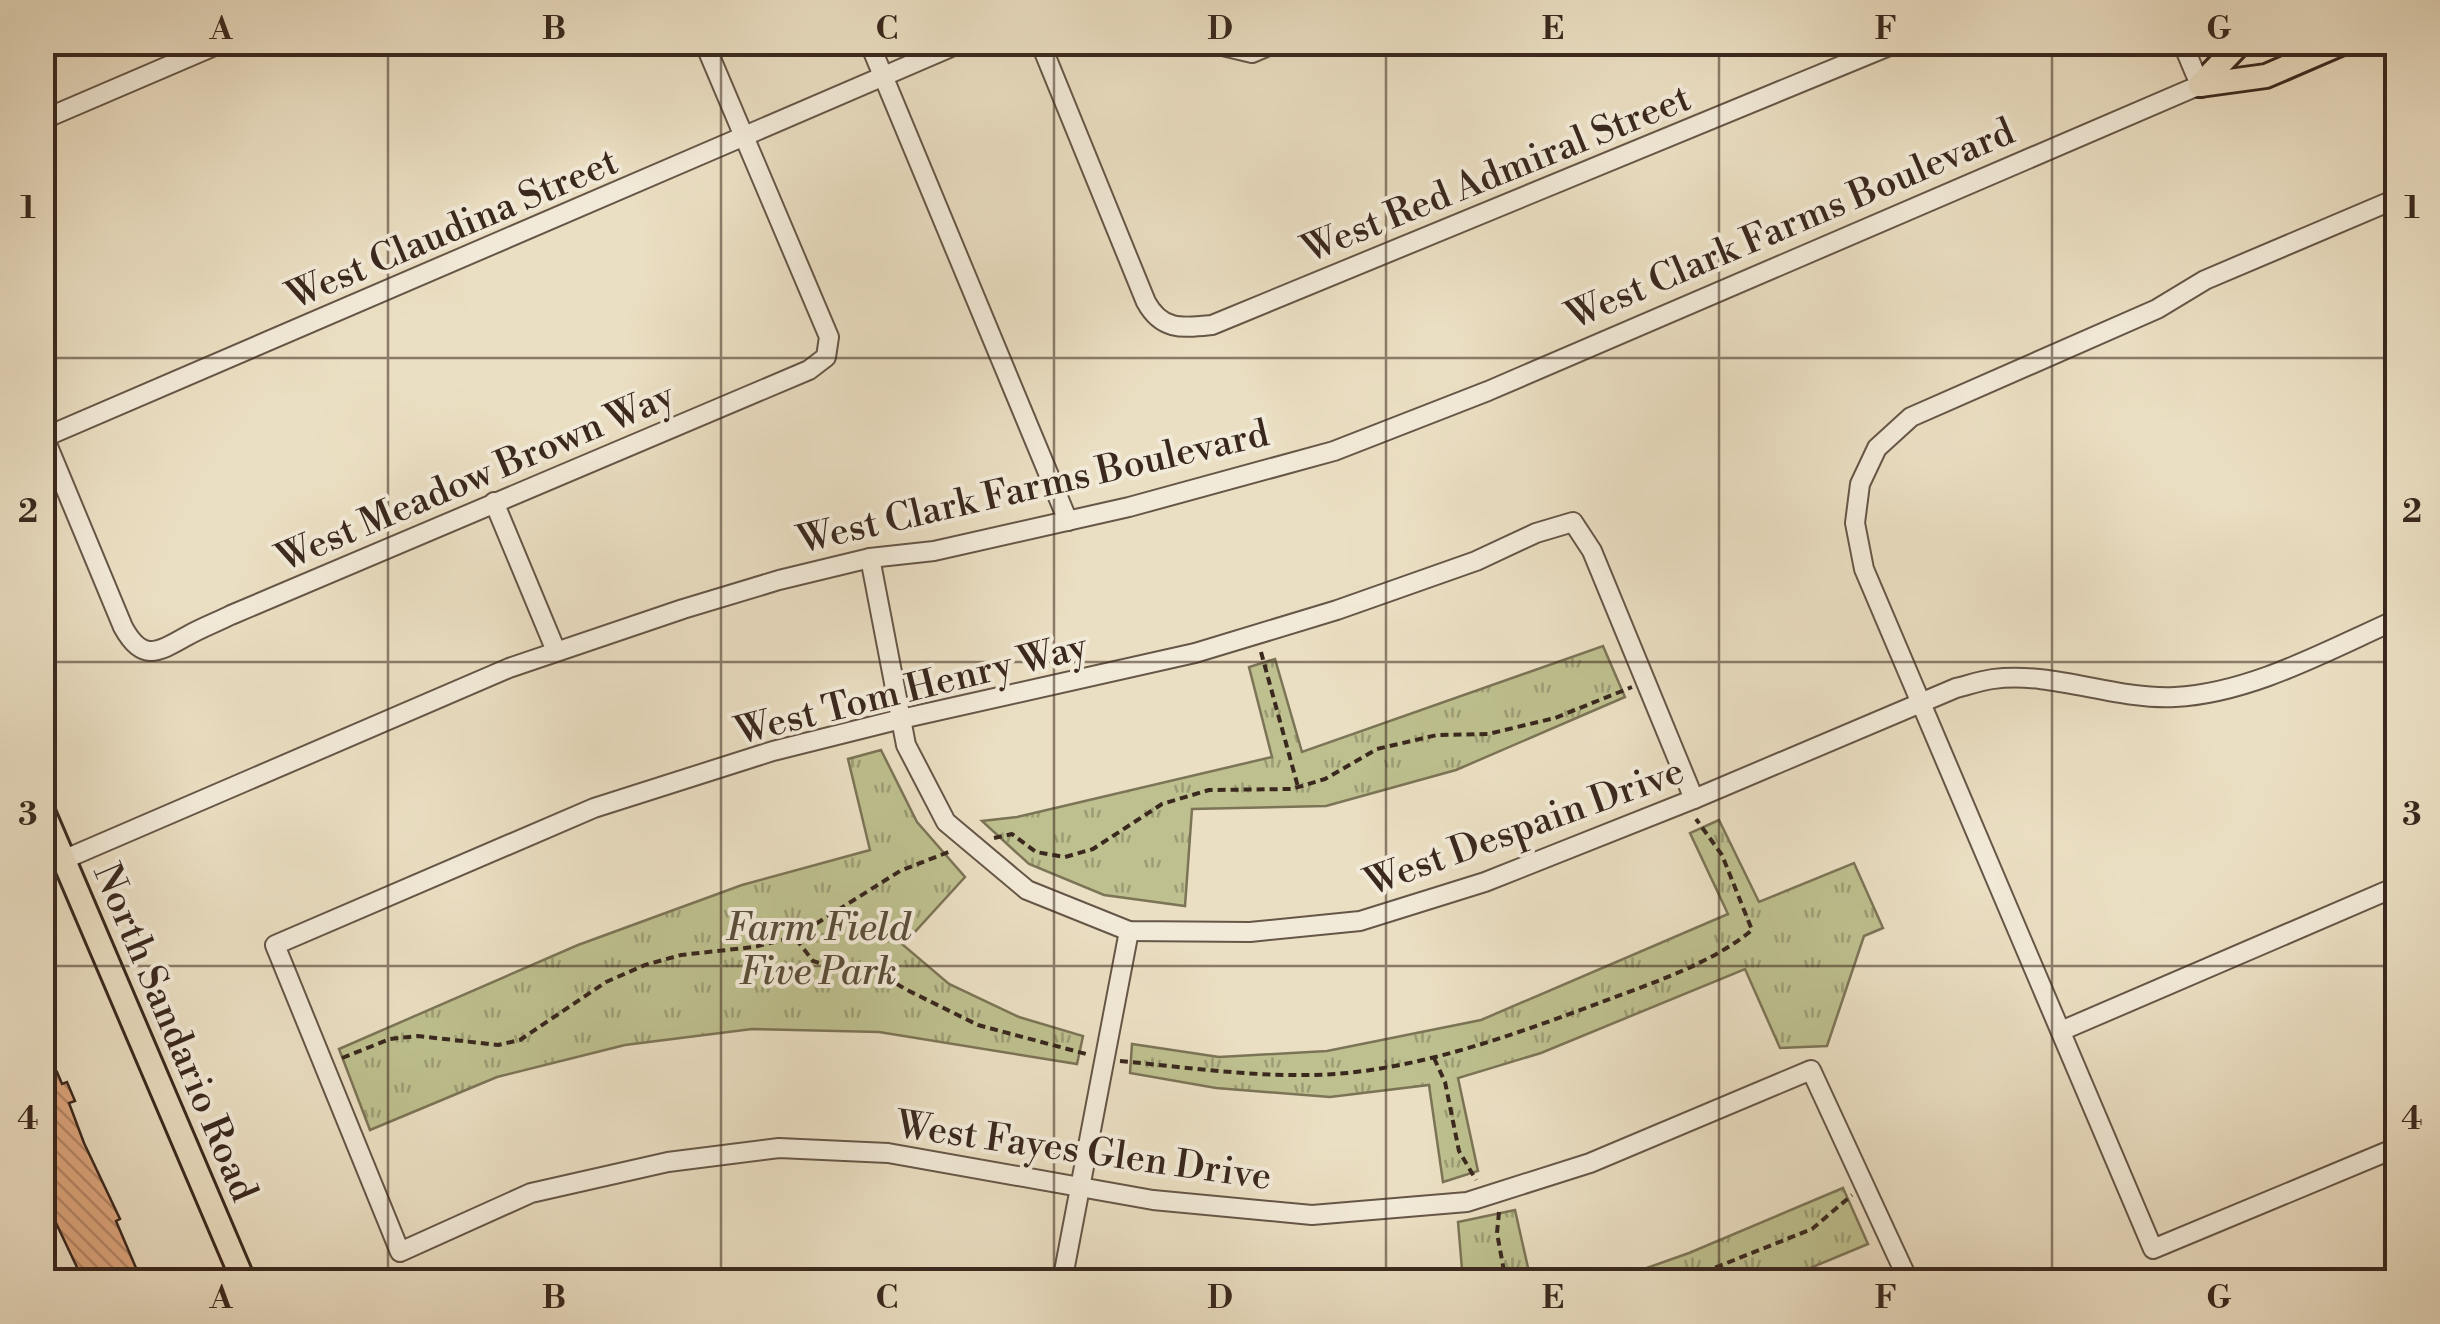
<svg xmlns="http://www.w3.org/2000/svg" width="2440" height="1324" font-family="'Libre Bodoni',serif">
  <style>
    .park { fill: url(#park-tufts); stroke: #7c7456; stroke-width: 2.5 }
    .building { fill: url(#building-back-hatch); stroke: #3a281e; stroke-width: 2.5 }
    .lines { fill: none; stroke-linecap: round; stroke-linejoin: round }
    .minor-casing { stroke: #665647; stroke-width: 22 }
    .major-casing { stroke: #3a281e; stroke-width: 28 }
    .path { stroke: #3a281e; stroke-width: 4; stroke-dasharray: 8 5; stroke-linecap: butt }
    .minor { stroke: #f2ead8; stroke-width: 18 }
    .major { stroke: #ebdfc3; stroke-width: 22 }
    .grid { fill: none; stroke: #3a281e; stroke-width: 2.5; stroke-opacity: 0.55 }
    .labels { text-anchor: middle; stroke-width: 8; stroke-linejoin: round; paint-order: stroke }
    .street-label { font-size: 38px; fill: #3a281e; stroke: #f2ead8 }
    .park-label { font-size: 38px; font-style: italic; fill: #5b4e3a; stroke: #f2ead8 }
    .neatline { fill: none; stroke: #3a281e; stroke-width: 4 }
    .grid-label { font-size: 32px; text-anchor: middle; font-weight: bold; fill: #3a281e }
  </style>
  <defs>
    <pattern id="park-tufts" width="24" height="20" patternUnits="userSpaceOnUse" patternTransform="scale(2.5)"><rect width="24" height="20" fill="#bec08f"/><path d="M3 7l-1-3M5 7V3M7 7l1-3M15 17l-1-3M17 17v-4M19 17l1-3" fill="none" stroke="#9b9c74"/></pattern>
    <pattern id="building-back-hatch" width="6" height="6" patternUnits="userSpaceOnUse" patternTransform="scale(2.5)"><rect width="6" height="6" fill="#dfa77f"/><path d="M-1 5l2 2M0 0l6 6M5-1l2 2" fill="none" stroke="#b68867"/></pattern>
  </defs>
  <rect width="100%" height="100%" fill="#ebdfc3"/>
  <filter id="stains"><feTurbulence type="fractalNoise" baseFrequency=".002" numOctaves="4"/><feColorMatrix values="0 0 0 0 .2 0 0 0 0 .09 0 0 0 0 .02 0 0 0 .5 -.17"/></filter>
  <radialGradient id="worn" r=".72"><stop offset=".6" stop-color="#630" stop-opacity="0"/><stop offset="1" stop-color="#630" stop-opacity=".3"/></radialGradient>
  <g class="park">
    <path d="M1603 646 1625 697 1456 770 1326 806 1192 809 1185 906 1104 895 1029 864 982 821 1017 817 1272 757 1249 667 1275 659 1302 752Z"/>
    <path d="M881 750 917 822 965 877 903 945 949 984 1019 1017 1083 1036 1077 1064 879 1032 752 1029 625 1045 497 1077 370 1130 339 1049 578 945 742 885 870 850 848 759Z"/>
    <path d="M1719 820 1759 902 1854 863 1883 928 1864 936 1827 1046 1780 1048 1745 969 1541 1053 1458 1078 1478 1171 1443 1182 1429 1085 1330 1097 1216 1088 1130 1073 1132 1044 1219 1057 1327 1051 1481 1020 1728 914 1690 833Z"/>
    <path d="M1843 1188 1868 1244 1779 1281H1610L1689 1253Z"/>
    <path d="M1515 1210 1531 1281H1463L1458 1222Z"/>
    <path d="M886 1274 924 1281H728L770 1276Z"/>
  </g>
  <path class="building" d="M57 1072 62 1084 67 1082 75 1101 69 1103 84 1143 120 1219 116 1221 142 1282H84L46 1202 42 1204V1079Z"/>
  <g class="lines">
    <defs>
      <g id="minor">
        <path d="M869 42 1068 521"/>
        <path d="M1040 42 1146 302C1162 331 1182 328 1212 325L1899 42"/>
        <path d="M1206 42 1252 53 1278 42"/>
        <path d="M42 120 224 42"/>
        <path d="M2398 198 2205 280 2157 309 1911 417 1877 448 1860 484 1855 523 1864 569 2153 1249 2398 1147"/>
        <path d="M42 432 123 627C142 662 157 653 187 636 201 628 217 622 231 615L809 370 826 357 829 337 704 42"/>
        <path d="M45 437 963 42"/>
        <path d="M494 502 556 651"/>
        <path d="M870 558 906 745 946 822 1027 890 1129 931 1250 932 1360 921 1485 882 1694 799 1956 688C1968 685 1980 681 1993 679 2053 671 2114 700 2175 697 2252 693 2328 650 2398 619"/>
        <path d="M1694 799 1592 551 1573 522 1536 533 1476 561 1337 610 1195 653 901 719 773 751 594 808 275 945 400 1252 531 1193 668 1162 779 1148 888 1153 1153 1200 1312 1215 1467 1202 1590 1163 1811 1070 1909 1282"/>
        <path d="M42 869 509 668 683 609 779 580 870 558 934 551 1129 507 1334 451 1488 391 2200 85 2182 42"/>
        <path d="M2061 1031 2398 886"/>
        <path d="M1062 1282 1129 931"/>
      </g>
      <g id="major">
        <path d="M2200 85 2266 76 2345 42"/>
        <path d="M2200 85 2241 42"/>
        <path d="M42 809 244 1282"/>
      </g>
    </defs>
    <use href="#minor" class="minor-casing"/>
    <use href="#major" class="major-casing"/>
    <g class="path">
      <path d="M1261 652 1298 787"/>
      <path d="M994 838 1012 834 1036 852 1065 857 1093 849 1162 804 1209 790 1292 789 1325 779 1377 749 1437 735 1488 734 1555 718 1632 687"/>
      <path d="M796 939 813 961 832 967H870L905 989 978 1025 1086 1054"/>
      <path d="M342 1058 390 1039 418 1036 498 1045 520 1040 606 982 645 965 681 955 754 947 795 937 900 871 951 851"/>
      <path d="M1434 1058 1445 1082 1459 1151 1476 1180"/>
      <path d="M1120 1061C1195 1068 1272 1080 1347 1073 1435 1064 1521 1032 1602 1002 1652 983 1711 964 1752 930L1722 855 1696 819"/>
      <path d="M1499 1212 1497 1233 1506 1282"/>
      <path d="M405 1271 407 1282"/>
      <path d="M1679 1282 1812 1229 1852 1195"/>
    </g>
    <use href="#minor" class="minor"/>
    <use href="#major" class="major"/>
  </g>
  <path class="grid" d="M388 42V1282M721 42V1282M1054 42V1282M1386 42V1282M1719 42V1282M2052 42V1282M42 358H2398M42 662H2398M42 966H2398"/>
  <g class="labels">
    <g class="street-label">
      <text transform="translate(1496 173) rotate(-22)" y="13">West Red Admiral Street</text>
      <text transform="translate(1790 223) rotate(-23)" y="13">West Clark Farms Boulevard</text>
      <text transform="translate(452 228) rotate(-23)" y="13">West Claudina Street</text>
      <text transform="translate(475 476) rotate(-23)" y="13">West Meadow Brown Way</text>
      <text transform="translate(1033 486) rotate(-13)" y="13">West Clark Farms Boulevard</text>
      <text transform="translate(911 688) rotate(-14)" y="13">West Tom Henry Way</text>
      <text transform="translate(1524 826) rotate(-20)" y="13">West Despain Drive</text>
      <text transform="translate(176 1032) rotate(67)" y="13">North Sandario Road</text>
      <text transform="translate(1084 1150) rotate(8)" y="13">West Fayes Glen Drive</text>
    </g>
    <g class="park-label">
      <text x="818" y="940">Farm Field<tspan x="818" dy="44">Five Park</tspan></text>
    </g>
  </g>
  <rect width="2440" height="1324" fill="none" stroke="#ebdfc3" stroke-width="110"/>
  <rect x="55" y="55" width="2330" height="1214" class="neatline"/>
  <g class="grid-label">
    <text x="221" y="39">A</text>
    <text x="554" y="39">B</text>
    <text x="887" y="39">C</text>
    <text x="1220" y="39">D</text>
    <text x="1553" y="39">E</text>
    <text x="1886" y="39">F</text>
    <text x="2219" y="39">G</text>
    <text x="28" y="218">1</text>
    <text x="2412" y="218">1</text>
    <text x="28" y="522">2</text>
    <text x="2412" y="522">2</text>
    <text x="28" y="825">3</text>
    <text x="2412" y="825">3</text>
    <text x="28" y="1129">4</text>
    <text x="2412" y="1129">4</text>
    <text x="221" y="1308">A</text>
    <text x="554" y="1308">B</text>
    <text x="887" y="1308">C</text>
    <text x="1220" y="1308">D</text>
    <text x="1553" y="1308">E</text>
    <text x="1886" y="1308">F</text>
    <text x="2219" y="1308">G</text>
  </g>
  <rect width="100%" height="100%" filter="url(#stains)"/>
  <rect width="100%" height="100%" fill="url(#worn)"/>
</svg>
